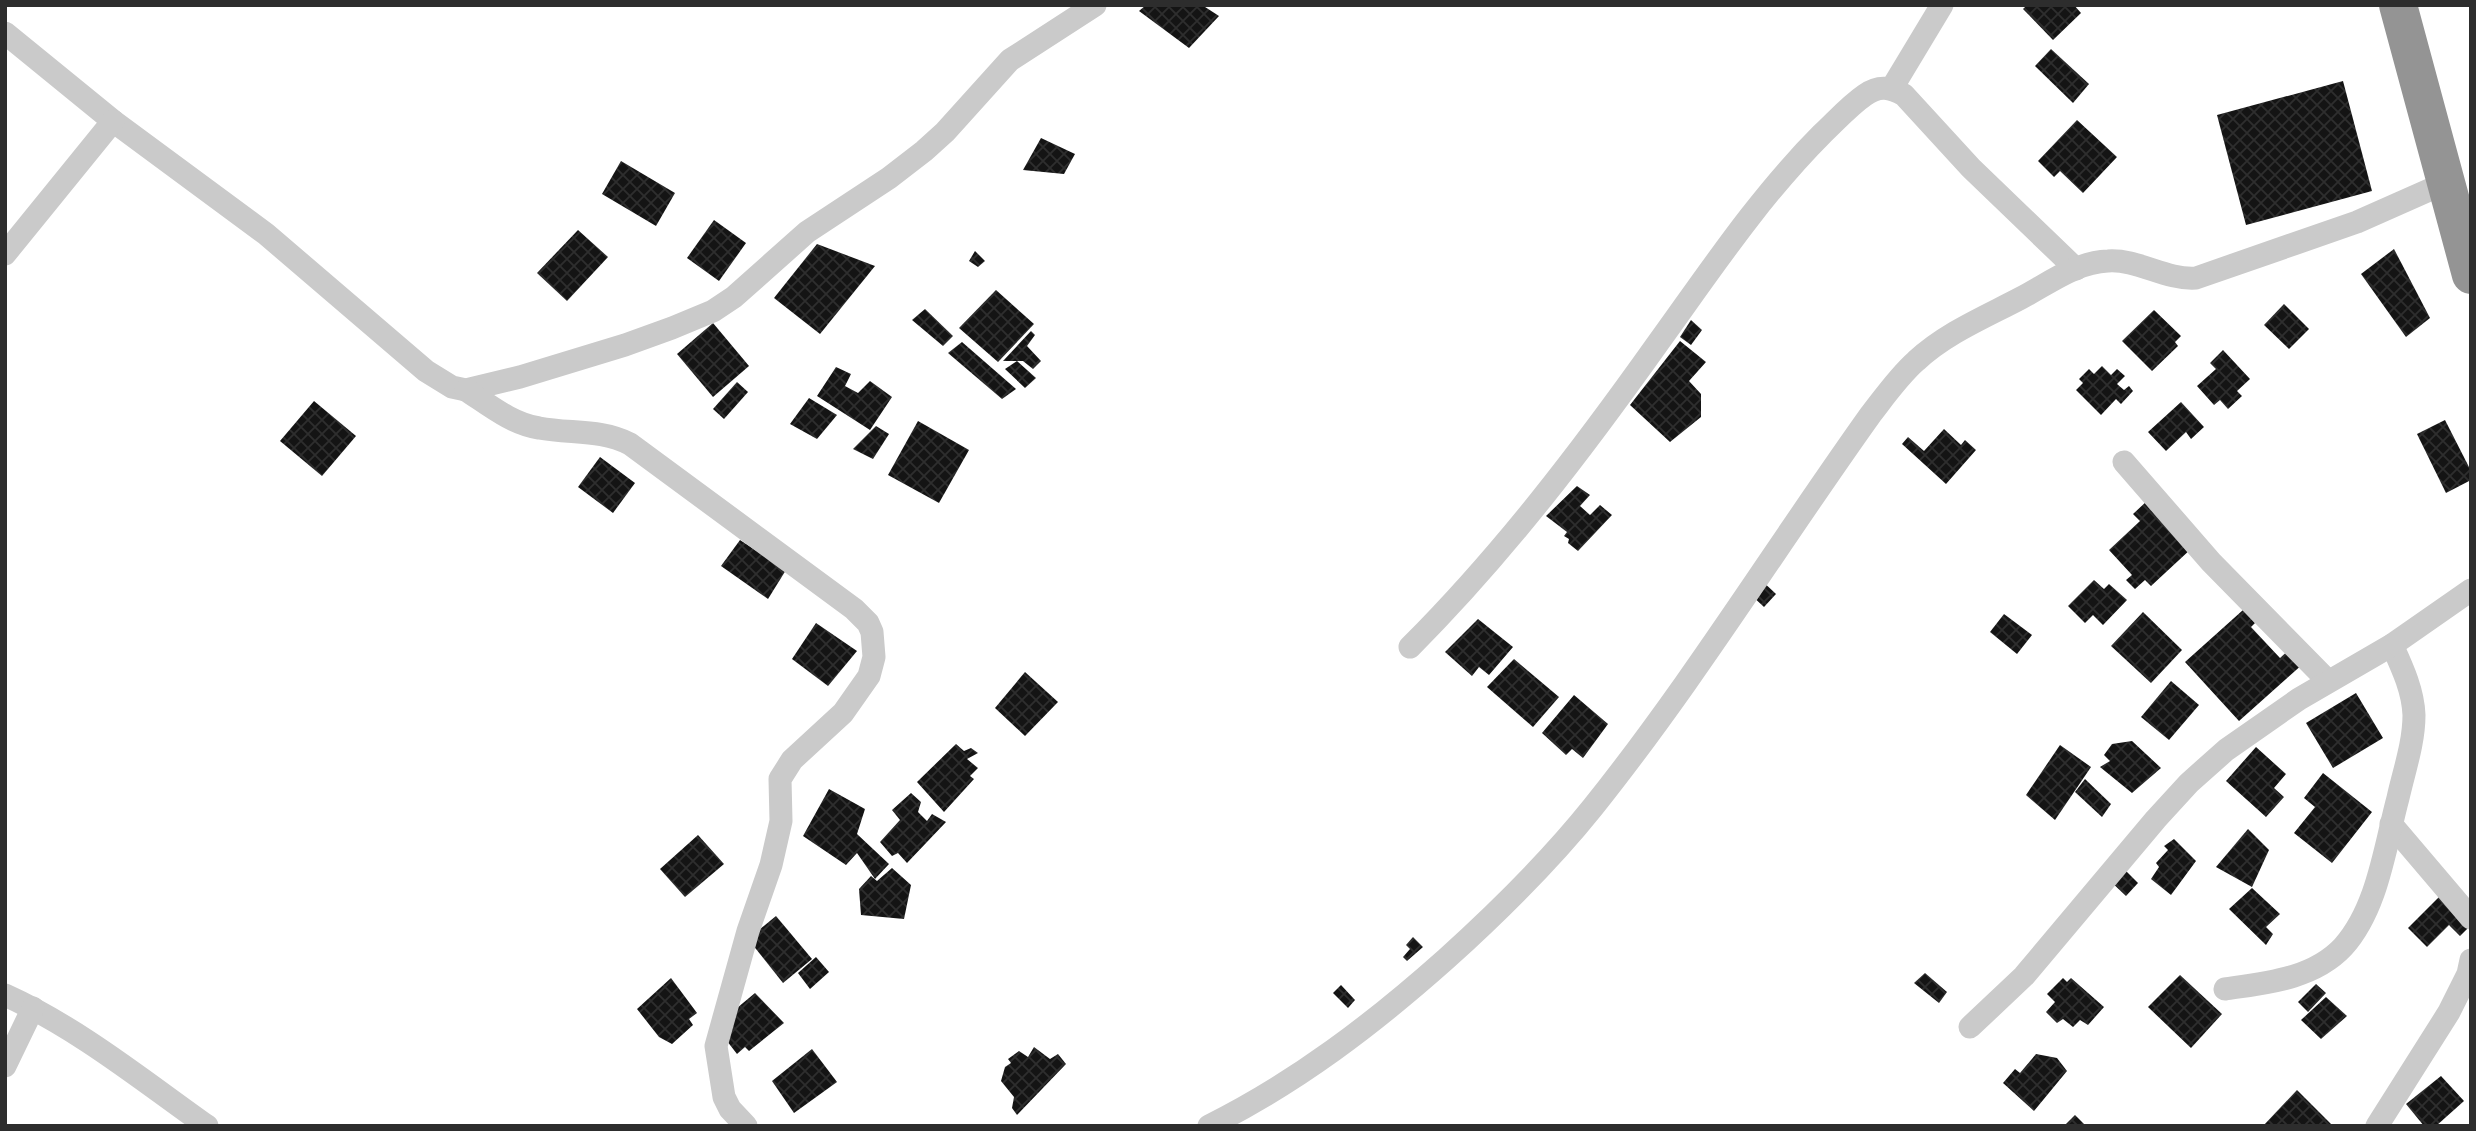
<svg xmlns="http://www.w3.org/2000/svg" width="2476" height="1131" font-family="'IBM Plex Sans',sans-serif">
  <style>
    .building { fill: url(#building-cross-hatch) }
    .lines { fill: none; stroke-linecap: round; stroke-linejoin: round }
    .street { stroke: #cacaca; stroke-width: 23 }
    .highway { stroke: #949494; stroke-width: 38 }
  </style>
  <defs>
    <pattern id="building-cross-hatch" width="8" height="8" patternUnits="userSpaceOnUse" patternTransform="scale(1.75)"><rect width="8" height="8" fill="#141414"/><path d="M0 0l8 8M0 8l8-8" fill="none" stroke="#2e2e2e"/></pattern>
  </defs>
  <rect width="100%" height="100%" fill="#fff"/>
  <g class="building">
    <path d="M1146 5H1202L1219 16 1189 48 1139 11Z"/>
    <path d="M2027 5H2074L2081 13 2053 40 2023 9Z"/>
    <path d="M2051 49 2089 84 2073 103 2035 66Z"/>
    <path d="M2343 81 2372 191 2246 225 2217 115Z"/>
    <path d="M2077 120 2117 157 2083 193 2060 171 2054 177 2038 161Z"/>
    <path d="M1041 138 1075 154 1064 174 1023 170Z"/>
    <path d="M621 161 675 193 656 226 602 194Z"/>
    <path d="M714 220 746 243 719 281 687 258Z"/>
    <path d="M578 230 608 257 567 301 537 273Z"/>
    <path d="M817 244 875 266 820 334 774 298Z"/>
    <path d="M2394 249 2430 318 2406 337 2361 274Z"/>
    <path d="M975 251 985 261 978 267 969 261Z"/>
    <path d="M996 290 1034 324 998 362 959 328Z"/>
    <path d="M2284 304 2309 329 2289 349 2264 325Z"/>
    <path d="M925 309 953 336 943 346 912 320Z"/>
    <path d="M2154 310 2181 336 2175 342 2178 346 2152 371 2122 341Z"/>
    <path d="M1691 320 1702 330 1691 345 1680 337Z"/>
    <path d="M713 323 749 366 713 397 677 354Z"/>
    <path d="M1031 331 1035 335 1027 346 1041 361 1033 369 1023 361H1003Z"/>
    <path d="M1680 341 1706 362 1689 381 1701 394V417L1670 442 1630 405Z"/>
    <path d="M962 342 1016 389 1002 399 948 353Z"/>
    <path d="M2223 350 2250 379 2237 391 2242 396 2228 409 2220 400 2214 405 2197 386 2216 369 2210 363Z"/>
    <path d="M1017 361 1036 378 1025 388 1005 369Z"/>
    <path d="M2102 366 2111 375 2117 369 2125 376 2117 384 2124 390 2129 386 2133 391 2121 404 2116 399 2101 415 2076 390 2083 383 2079 379 2089 369 2094 374Z"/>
    <path d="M836 367 851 374 845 386 858 393 870 381 892 397 870 430 817 396Z"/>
    <path d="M737 382 748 392 724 419 713 409Z"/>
    <path d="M809 398 837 415 817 439 790 424Z"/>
    <path d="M314 401 356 436 322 476 280 441Z"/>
    <path d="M2181 402 2204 427 2191 439 2186 432 2166 451 2148 432Z"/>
    <path d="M2445 420 2471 471V480L2446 493 2417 434Z"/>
    <path d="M918 421 969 450 939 503 888 475Z"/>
    <path d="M876 426 889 434 873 459 853 449Z"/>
    <path d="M1944 429 1961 445 1965 440 1976 450 1946 484 1902 444 1908 437 1924 451Z"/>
    <path d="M600 457 635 483 613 513 578 487Z"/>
    <path d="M1577 486 1590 495 1580 506 1590 515 1600 505 1612 515 1578 551 1568 543 1569 539 1564 536 1567 532 1546 516Z"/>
    <path d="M2148 500 2192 548 2151 586 2145 580 2135 589 2126 580 2132 575 2109 550 2140 521 2133 514Z"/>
    <path d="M740 540 786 570 768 599 721 566Z"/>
    <path d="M1760 579 1776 594 1764 607 1749 593Z"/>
    <path d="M2094 580 2104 589 2109 584 2127 600 2103 625 2093 615 2085 623 2068 606Z"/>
    <path d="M2243 610 2255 623 2251 627 2280 658 2291 648 2304 663 2239 721 2185 662Z"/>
    <path d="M2143 612 2182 650 2151 683 2111 646Z"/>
    <path d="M2004 614 2032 635 2017 654 1990 632Z"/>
    <path d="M1478 619 1513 647 1489 675 1479 667 1472 676 1445 652Z"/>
    <path d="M816 623 857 651 828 686 792 659Z"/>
    <path d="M1514 659 1559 697 1533 727 1487 687Z"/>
    <path d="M1025 672 1058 702 1025 736 995 708Z"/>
    <path d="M2171 681 2199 705 2169 740 2141 717Z"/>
    <path d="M2356 693 2383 738 2333 768 2306 723Z"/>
    <path d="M1574 695 1608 724 1583 758 1572 749 1566 755 1542 733Z"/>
    <path d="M2132 741 2161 768 2132 793 2100 767 2110 761 2104 755 2112 744Z"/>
    <path d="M956 744 964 751 971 748 978 753 967 759 978 768 970 776 974 779 944 812 917 782Z"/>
    <path d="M2060 745 2091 767 2055 820 2026 795Z"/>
    <path d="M2256 747 2286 774 2274 788 2284 797 2266 817 2226 781Z"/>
    <path d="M2323 773 2372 812 2332 863 2294 833 2315 807 2304 798Z"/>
    <path d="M2085 779 2111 804 2102 817 2075 792Z"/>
    <path d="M829 789 865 809 857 834 889 864 875 879 857 853 846 865 803 836Z"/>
    <path d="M911 793 921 802 918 812 927 821 932 814 946 822 907 863 898 853 892 856 880 842 900 820 892 810Z"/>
    <path d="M2248 829 2269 850 2252 887 2216 867Z"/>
    <path d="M698 835 724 864 685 897 660 869Z"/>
    <path d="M2174 839 2196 861 2171 895 2151 879 2159 867 2156 863 2168 850 2164 846Z"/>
    <path d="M2120 865 2138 883 2126 896 2108 879Z"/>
    <path d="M892 868 911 885 904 919 861 915 859 889 871 876 877 881Z"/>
    <path d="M2252 888 2280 914 2266 927 2273 934 2266 945 2229 909Z"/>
    <path d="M2439 897 2469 927 2460 936 2449 925 2427 947 2408 928Z"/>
    <path d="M776 916 812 959 783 983 748 939Z"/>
    <path d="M1413 937 1423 947 1407 961 1403 957 1410 949 1406 945Z"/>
    <path d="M816 957 829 972 810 989 798 973Z"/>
    <path d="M1925 973 1947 992 1939 1003 1914 983Z"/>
    <path d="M2180 975 2222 1014 2191 1048 2148 1007Z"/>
    <path d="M671 978 697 1013 689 1019 693 1025 672 1044 659 1037 637 1009Z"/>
    <path d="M2063 978 2067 982 2071 978 2104 1007 2088 1025 2080 1020 2073 1027 2063 1019 2057 1023 2046 1012 2055 1002 2047 994Z"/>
    <path d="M2316 984 2326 993 2308 1012 2298 1002Z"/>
    <path d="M1341 985 1355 1000 1348 1008 1333 993Z"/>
    <path d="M755 993 784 1023 749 1051 745 1047 737 1054 720 1032 725 1018Z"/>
    <path d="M2326 997 2347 1016 2321 1039 2301 1020Z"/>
    <path d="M1034 1047 1050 1059 1058 1054 1066 1064 1017 1115 1012 1108 1014 1097 1001 1081 1005 1067 1011 1063 1008 1059 1019 1051 1028 1057Z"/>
    <path d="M812 1049 837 1082 794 1113 772 1081Z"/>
    <path d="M2036 1054 2057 1058 2067 1071 2034 1111 2003 1083 2015 1069 2020 1073Z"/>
    <path d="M2441 1076 2464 1101 2436 1126H2424L2406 1104Z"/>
    <path d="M2297 1090 2333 1126H2263Z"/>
    <path d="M2075 1115 2086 1126H2064Z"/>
  </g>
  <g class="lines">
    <g class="street">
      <path d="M5 33 113 121 266 234 426 371 452 387 466 390 520 377 625 345 672 328 713 311 734 297 807 232 889 178 924 151 945 132 1010 60 1095 5"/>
      <path d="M1892 88 1942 5"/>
      <path d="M5 254 113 121"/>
      <path d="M466 390C489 405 512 424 539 428 571 434 601 429 630 444L854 609 868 623 872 632 874 657 869 676 843 713 792 760 780 779 781 821 771 865 748 931 716 1046 724 1097 730 1109 746 1126"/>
      <path d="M2124 462 2211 562 2328 681"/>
      <path d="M1410 647C1503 554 1582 450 1658 343 1710 271 1759 197 1822 134 1836 121 1849 106 1865 95 1879 85 1890 87 1904 95L1971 168 2076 269"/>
      <path d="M2391 824 2471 918"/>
      <path d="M2225 989C2266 983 2313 979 2343 947 2378 908 2385 846 2398 798 2404 771 2414 743 2414 715 2413 690 2402 667 2392 645"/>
      <path d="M5 995C78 1028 142 1080 207 1126"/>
      <path d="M1970 1027 2024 976 2156 819 2189 783 2226 750 2299 699 2392 645 2471 590"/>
      <path d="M5 1066 33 1008"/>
      <path d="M1209 1126C1297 1082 1373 1024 1446 959 1498 912 1549 862 1593 807 1693 682 1778 544 1871 414 1885 396 1899 376 1916 361 1946 333 1985 317 2021 298 2048 284 2076 262 2108 261 2138 259 2165 280 2196 278L2357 222 2445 183"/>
      <path d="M2377 1126 2449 1012 2468 974 2471 960"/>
    </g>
    <path class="highway" d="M2398 5 2471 275"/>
  </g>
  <rect width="2476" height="1131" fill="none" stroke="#2d2d2d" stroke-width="14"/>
</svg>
